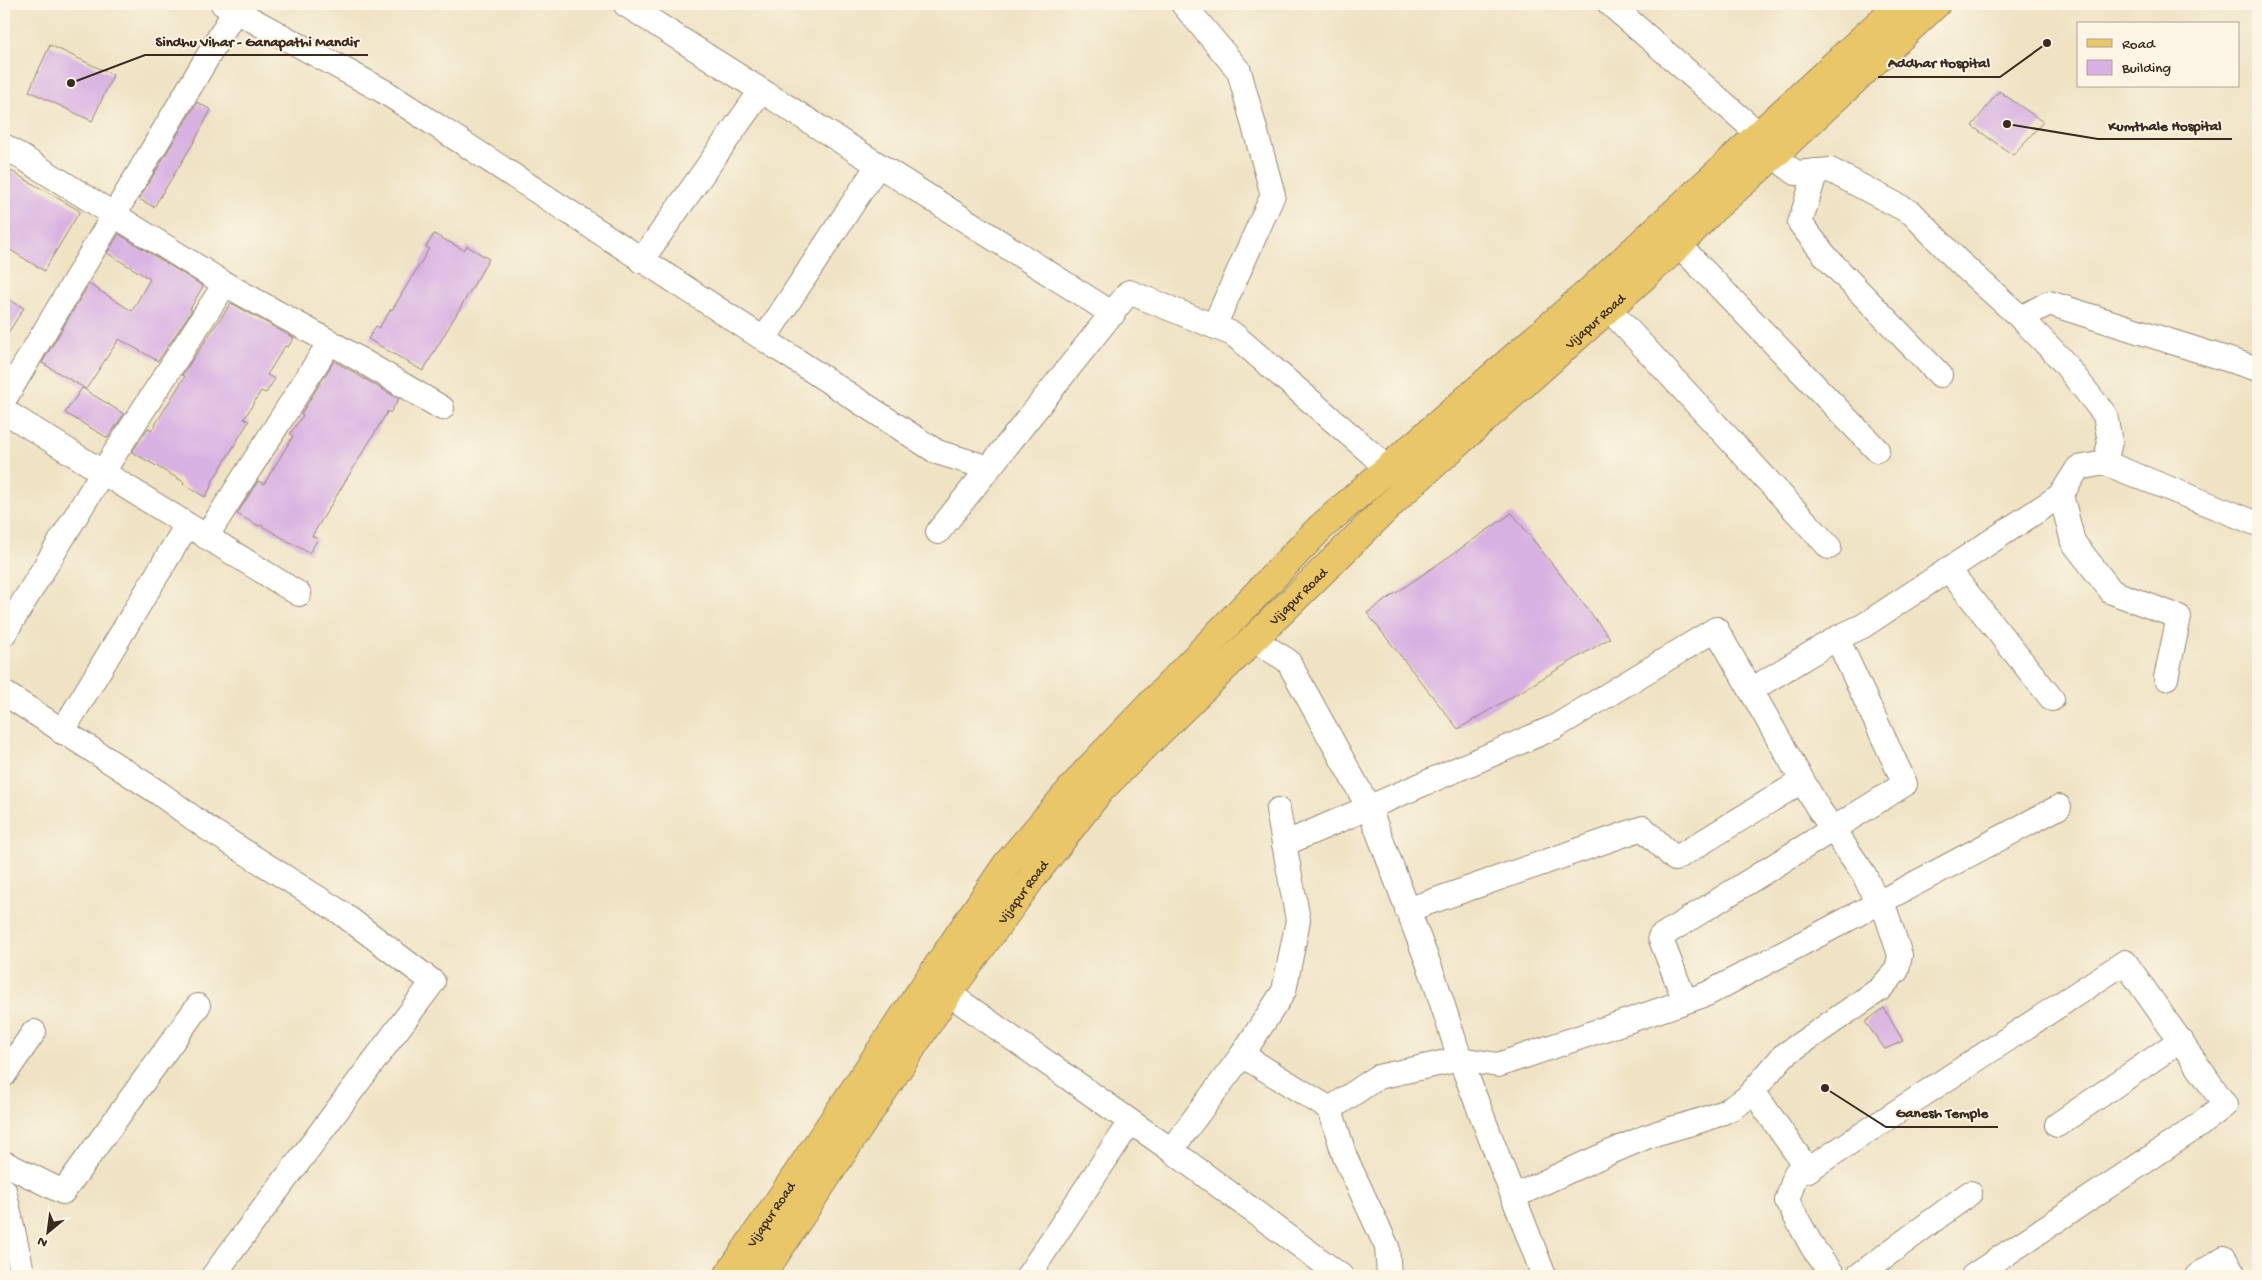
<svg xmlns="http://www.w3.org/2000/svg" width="2262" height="1280" font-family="'Gochi Hand',sans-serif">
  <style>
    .building { fill: #d7b1e2 }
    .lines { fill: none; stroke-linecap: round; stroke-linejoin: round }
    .minor-casing { stroke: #958671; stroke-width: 26 }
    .major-casing { stroke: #958671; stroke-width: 30 }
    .minor { stroke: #fff; stroke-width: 24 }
    .major { stroke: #e9c769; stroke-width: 28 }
    .labels { text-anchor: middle; stroke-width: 4; stroke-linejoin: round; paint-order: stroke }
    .street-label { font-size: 14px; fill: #3b2a1e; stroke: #fcf5e5 }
    .leader { fill: none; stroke: #3b2a1e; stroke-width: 2 }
    .callout-dot { fill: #3b2a1e; stroke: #fcf5e5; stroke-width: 2 }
    .callout-label { font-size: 15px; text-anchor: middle; font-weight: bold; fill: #3b2a1e; stroke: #fcf5e5; stroke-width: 4; stroke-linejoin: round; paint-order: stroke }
  </style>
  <rect width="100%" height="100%" fill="#fcf5e5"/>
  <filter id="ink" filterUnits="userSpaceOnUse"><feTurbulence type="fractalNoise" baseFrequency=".02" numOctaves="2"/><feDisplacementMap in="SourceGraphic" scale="10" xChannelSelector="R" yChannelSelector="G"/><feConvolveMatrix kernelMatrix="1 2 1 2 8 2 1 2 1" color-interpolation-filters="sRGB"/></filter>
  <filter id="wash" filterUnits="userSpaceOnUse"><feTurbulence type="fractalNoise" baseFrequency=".0096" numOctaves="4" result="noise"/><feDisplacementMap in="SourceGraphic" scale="20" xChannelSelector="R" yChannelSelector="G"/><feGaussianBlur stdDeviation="1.12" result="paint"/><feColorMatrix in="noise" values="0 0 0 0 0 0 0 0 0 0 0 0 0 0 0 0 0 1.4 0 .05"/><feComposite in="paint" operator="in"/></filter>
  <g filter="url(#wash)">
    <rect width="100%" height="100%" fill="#efe3c4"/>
    <g id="blocks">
      <g class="building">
        <path d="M50 45 113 75 92 121 29 91Z"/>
        <path d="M1999 91 2043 122 2013 155 1972 126Z"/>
        <path d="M197 102 211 110 194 142 154 207 139 199Z"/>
        <path d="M4 167 80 211 44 271 4 246Z"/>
        <path d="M119 234 203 286 190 309 192 310 158 361 119 339 86 389 42 363 89 284 132 311 150 279 107 253Z"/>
        <path d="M434 234 464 250 467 246 489 259 423 371 368 339 376 326 379 328 391 309 392 310 429 249 426 247Z"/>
        <path d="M4 297 24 308 4 339Z"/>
        <path d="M231 303 294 338 288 347 285 346 267 375 275 379 266 393 261 391 244 419 249 421 212 482 213 483 205 497 183 484 184 482 132 452 148 428 152 430 185 376 182 375Z"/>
        <path d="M334 361 399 399 390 413 388 411 312 536 318 539 309 553 260 525 259 526 237 514 258 481 264 484 293 436 290 434 303 415 301 414Z"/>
        <path d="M82 388 124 414 108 438 65 413Z"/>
        <path d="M1512 513 1610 638 1458 729 1367 613Z"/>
        <path d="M1884 1008 1903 1041 1885 1049 1865 1022Z"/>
      </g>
    </g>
  </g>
  <g filter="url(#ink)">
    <use href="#blocks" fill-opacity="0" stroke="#958671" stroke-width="1"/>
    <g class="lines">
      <defs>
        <g id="minor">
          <path d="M223 4 385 92 937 452 989 468"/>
          <path d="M625 4 1113 314"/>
          <path d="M1183 4 1239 71 1273 195 1214 326"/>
          <path d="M1610 4 1759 134 1773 156 1796 173 1830 170 1912 213 1958 261 2021 318 2049 303 2258 369"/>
          <path d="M4 146 225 284 330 342 442 408"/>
          <path d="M1816 171 1800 223 1827 258 1940 375"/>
          <path d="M1679 245 1877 450"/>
          <path d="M641 261 761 91"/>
          <path d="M1608 308 1829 547"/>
          <path d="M2021 318 2060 358 2105 415 2110 442 2105 463 2078 468 2061 495 2073 542 2112 592 2179 617 2166 678"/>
          <path d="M764 339 878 165"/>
          <path d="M4 400 239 4"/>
          <path d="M4 411 299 594"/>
          <path d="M2105 463 2258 524"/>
          <path d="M938 532 1129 292 1233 334 1372 454 1386 469"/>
          <path d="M206 537 330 342"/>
          <path d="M1948 569 2052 699"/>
          <path d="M4 634 102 473 225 284"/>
          <path d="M1253 639 1288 661 1369 808 1435 981 1460 1059 1544 1276"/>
          <path d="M1751 690 1837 638"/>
          <path d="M4 693 159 793 207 828 340 912 433 982 213 1276"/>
          <path d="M62 732 187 525"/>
          <path d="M1278 810 1298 920 1284 991 1242 1055 1330 1109 1345 1157 1387 1247 1389 1276"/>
          <path d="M1284 844 1555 727 1716 629 1818 808 1864 874 1877 903 1886 913 1900 955 1897 970 1880 989 1783 1056 1753 1091 1808 1170"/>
          <path d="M1407 910 1643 828 1675 859 1802 781"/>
          <path d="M948 993 1171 1150 1341 1276"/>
          <path d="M1685 1001 1660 937 1905 784 1837 638 1863 626 2061 495"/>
          <path d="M4 1075 34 1032"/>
          <path d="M1330 1109 1378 1077 1460 1059 1498 1065 1707 994 2059 807"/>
          <path d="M2057 1125 2181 1040"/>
          <path d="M1171 1150 1242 1055"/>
          <path d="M4 1163 63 1192 198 1006"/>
          <path d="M4 1190 23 1276"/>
          <path d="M1513 1197C1555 1177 1596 1158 1639 1140 1674 1124 1728 1121 1753 1091"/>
          <path d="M1028 1276 1130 1122"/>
          <path d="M1834 1276 1813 1248 1787 1201 1796 1173 1808 1170 2125 962 2225 1105 2198 1126 1973 1276"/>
          <path d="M1858 1276 1970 1193"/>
          <path d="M2197 1276 2224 1258 2235 1276"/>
        </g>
        <g id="major">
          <path id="s1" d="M728 1276 1007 864 1086 772 1320 528 1591 290 1900 4"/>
          <path id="s2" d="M761 1276 948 993 1031 879 1101 789 1403 492 1679 245 1713 209 1773 156 1936 4"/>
        </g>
      </defs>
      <use href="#minor" class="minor-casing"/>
      <use href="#major" class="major-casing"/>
      <use href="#minor" class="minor"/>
      <use href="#major" class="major"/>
    </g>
  </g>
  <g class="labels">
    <g class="street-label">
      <text dy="5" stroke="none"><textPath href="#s2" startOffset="1275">Vijapur Road</textPath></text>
      <text dy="5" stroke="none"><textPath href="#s2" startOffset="870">Vijapur Road</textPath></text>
      <text dy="5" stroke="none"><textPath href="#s2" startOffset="465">Vijapur Road</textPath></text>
      <text dy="5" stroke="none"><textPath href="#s1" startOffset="75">Vijapur Road</textPath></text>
    </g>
  </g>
  <path class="leader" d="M71 83L145 55H368M2047 43L2000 77H1878M2007 124L2098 139H2232M1825 1088L1886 1127H1998"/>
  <g class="callout-dot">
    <circle cx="71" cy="83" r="5"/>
    <circle cx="2047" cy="43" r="5"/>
    <circle cx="2007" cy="124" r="5"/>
    <circle cx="1825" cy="1088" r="5"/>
  </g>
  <g class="callout-label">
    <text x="257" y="46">Sindhu Vihar - Ganapathi Mandir</text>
    <text x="1939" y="67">Addhar Hospital</text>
    <text x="2165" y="130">Kumthale Hospital</text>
    <text x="1942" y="1117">Ganesh Temple</text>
  </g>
  <rect width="2262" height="1280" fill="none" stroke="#fcf5e5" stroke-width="20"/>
  <rect x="2077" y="22" width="162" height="65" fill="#fcf5e5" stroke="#afa495"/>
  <rect x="2087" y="39" width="25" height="8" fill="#e9c769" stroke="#afa495"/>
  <text x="2122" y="48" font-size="15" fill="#3b2a1e">Road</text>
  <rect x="2087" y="60" width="25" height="15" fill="#d7b1e2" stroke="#afa495"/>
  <text x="2122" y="72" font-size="15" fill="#3b2a1e">Building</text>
  <g transform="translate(48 1232) rotate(209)" stroke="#fcf5e5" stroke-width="4" paint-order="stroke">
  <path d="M0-4L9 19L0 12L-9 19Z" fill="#3b2a1e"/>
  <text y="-8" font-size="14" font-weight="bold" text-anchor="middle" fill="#3b2a1e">N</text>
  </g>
</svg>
